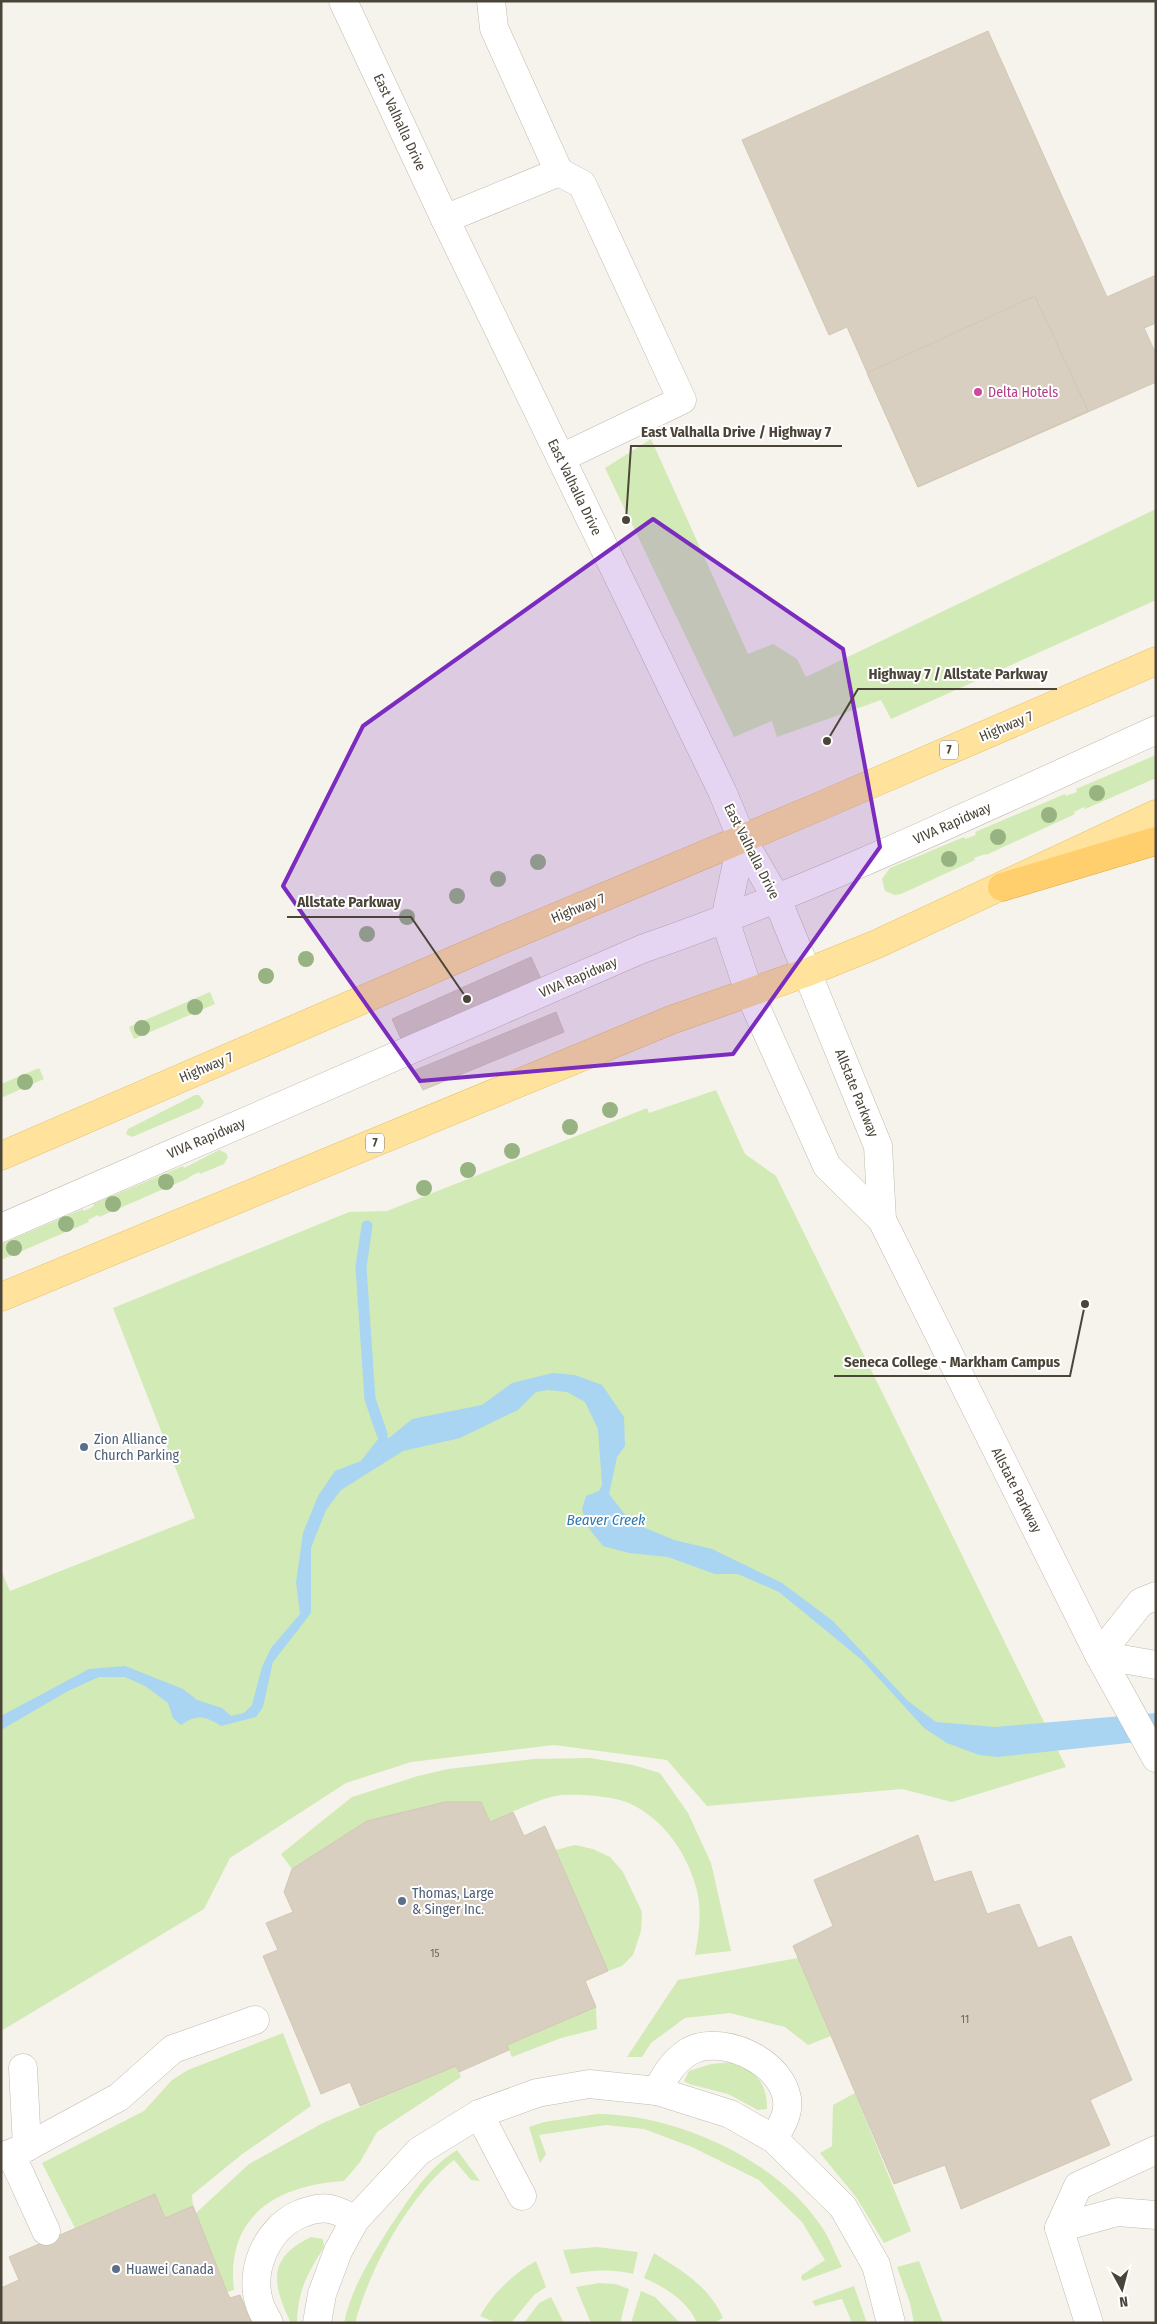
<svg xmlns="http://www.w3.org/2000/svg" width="1157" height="2324" font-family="'Fira Sans Condensed',sans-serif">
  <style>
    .green { fill: #d2eab5 }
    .water { fill: #a9d4f2 }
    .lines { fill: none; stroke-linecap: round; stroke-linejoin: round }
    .stream { stroke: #a9d4f2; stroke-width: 11 }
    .building { fill: #d8cfc1; stroke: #d3c7b4 }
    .minor-casing { stroke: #c2bbae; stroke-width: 29 }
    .major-casing { stroke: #e6c16a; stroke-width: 29 }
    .highway-casing { stroke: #e0a43c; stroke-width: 29 }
    .minor { stroke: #fff; stroke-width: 28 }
    .major { stroke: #ffe39c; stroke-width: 28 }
    .highway { stroke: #ffcf6e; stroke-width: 28 }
    .tree { fill: #97b381 }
    .marked { fill: #7b2cbf; fill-opacity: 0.2; stroke: #7b2cbf; stroke-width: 4; stroke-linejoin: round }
    .hotel-dot { fill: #d1479c; stroke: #fff; stroke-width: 2 }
    .service-dot { fill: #5c6f8a; stroke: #fff; stroke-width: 2 }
    .labels { text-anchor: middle; stroke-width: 4; stroke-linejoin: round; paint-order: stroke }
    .number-label { font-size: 11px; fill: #6e675b }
    .shield { fill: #fff; stroke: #817c74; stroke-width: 1 }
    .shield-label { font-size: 12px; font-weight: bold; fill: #4b4439 }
    .street-label { font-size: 14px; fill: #4b4439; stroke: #fff }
    .hotel-label { font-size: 14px; fill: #b23c85; stroke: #fff; text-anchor: start }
    .service-label { font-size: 14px; fill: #4e5e75; stroke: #fff; text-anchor: start }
    .water-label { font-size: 15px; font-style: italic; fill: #2e7ab2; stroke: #fff }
    .leader { fill: none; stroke: #4b4439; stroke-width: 2 }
    .callout-dot { fill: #4b4439; stroke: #fff; stroke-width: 2 }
    .callout-label { font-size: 15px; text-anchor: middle; font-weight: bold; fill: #4b4439; stroke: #fff; stroke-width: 4; stroke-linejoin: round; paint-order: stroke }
  </style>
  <rect width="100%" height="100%" fill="#f6f3ec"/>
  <g class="green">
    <path d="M651 439 748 654 773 644 797 659 806 677 1156 509V600L891 719 881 700 777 737 772 721 734 737 605 468Z"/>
    <path d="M1156 755V778L1085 809 1084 807 1074 812 1075 814 986 855 985 854 974 858 975 860 901 894 895 895 885 891 882 879 890 868 964 837 965 839 976 835 975 832 1065 794 1066 796 1077 792 1076 789Z"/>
    <path d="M210 992 215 1004 134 1039 129 1027Z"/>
    <path d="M39 1068 44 1079 1 1098V1084Z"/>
    <path d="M716 1090 745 1154 776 1176 1066 1767 952 1802 902 1789 707 1806 667 1760 554 1745 411 1762 346 1783 230 1858 204 1909 1 2031V1570L10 1591 195 1518 113 1308 349 1212 387 1211 647 1108 649 1113Z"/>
    <path d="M195 1095H199L204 1102 200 1108 132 1137 126 1134 128 1129Z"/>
    <path d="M219 1150 226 1153 228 1157 224 1164 200 1174 199 1172 189 1177V1178L99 1217 98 1215 88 1220 89 1222 1 1260V1244L83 1209 84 1211 94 1206 93 1204 183 1166 184 1168Z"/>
    <path d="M590 1758 633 1765 660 1773 688 1813 711 1863 731 1951 695 1955C699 1934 702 1911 697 1891 688 1854 664 1819 629 1803 613 1796 579 1794 561 1795 542 1797 508 1814 490 1822L481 1802H445L367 1821 292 1869 281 1854 352 1797 418 1776 448 1769 534 1759Z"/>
    <path d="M575 1845 593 1849 610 1857 623 1872 642 1912 641 1931 633 1955 622 1966 608 1971 556 1850Z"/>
    <path d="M798 1958 831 2036 808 2045 785 2027 730 2013 685 2018 651 2043 642 2057H627L678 1980Z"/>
    <path d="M596 2007 597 2029 561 2038 512 2057 507 2045Z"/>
    <path d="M283 2033 311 2106 241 2155 192 2195 193 2206 165 2218 155 2194 75 2228 42 2163 144 2111 172 2080 188 2070Z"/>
    <path d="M732 2062C756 2072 767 2082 767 2109L758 2110 728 2094 689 2084 684 2081 689 2071 711 2064Z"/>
    <path d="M456 2066 461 2077 377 2132 360 2162 344 2181C278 2185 225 2215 234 2290L227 2292 196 2213 249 2164 323 2123Z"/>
    <path d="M855 2093 911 2231 884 2243 856 2197 820 2153 832 2146 833 2105Z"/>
    <path d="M597 2114C674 2114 774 2158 819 2223 829 2236 834 2252 842 2267L803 2281 801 2278 802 2275 825 2260 802 2222 759 2180 692 2147 644 2129 606 2125 539 2135 546 2154 540 2163 529 2127 544 2122Z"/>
    <path d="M457 2150 480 2181 471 2180 454 2160C409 2195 370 2268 355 2323H344C351 2289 370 2259 388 2230 408 2201 426 2169 457 2150Z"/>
    <path d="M311 2237 323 2239 324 2247C307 2275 298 2289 297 2323H291C272 2284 267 2258 311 2237Z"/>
    <path d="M597 2247 638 2252 633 2274C611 2269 592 2270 571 2274L563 2250Z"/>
    <path d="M654 2253C682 2271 709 2286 723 2318L714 2323H697C688 2301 665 2287 644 2278Z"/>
    <path d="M536 2261 546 2287 534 2295 511 2323H497L480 2316C492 2294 514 2273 536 2261Z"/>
    <path d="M919 2261 943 2323H914L910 2303 897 2267Z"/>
    <path d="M599 2283 615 2284 629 2289 620 2323H591L576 2287Z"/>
    <path d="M854 2286 867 2323H852L842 2299 815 2306 812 2301Z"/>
    <path d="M641 2291 655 2297 680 2323H631Z"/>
    <path d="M551 2297 564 2323H524L539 2303Z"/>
  </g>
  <path class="water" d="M553 1373 575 1375 602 1385 624 1417 625 1446 617 1457 609 1494 631 1522 674 1540 712 1549 782 1583 833 1621 908 1701 936 1722 995 1727 1156 1713V1740L998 1757 979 1755 947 1743 924 1728 862 1660 779 1592 738 1574H715L668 1557 629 1553 603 1546 587 1526 582 1509 586 1496 599 1491 602 1485 598 1429 585 1402 567 1392 548 1390 536 1392 518 1410 460 1438 403 1451 341 1490 326 1510 311 1548V1613L273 1662 263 1707 256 1717 221 1726C205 1716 197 1714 181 1725L173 1718 168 1703 145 1686 125 1677H99L68 1691 1 1730V1716L89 1669 125 1666 183 1689 197 1700 222 1708 231 1716 244 1713 252 1705 262 1667 271 1648 300 1614 296 1582 303 1533 318 1496 335 1471 361 1461 382 1434 389 1438 412 1419 482 1405 512 1383Z"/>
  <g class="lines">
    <path class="stream" d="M367 1226 361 1267 370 1399 382 1434"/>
  </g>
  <g class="building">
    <path d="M988 31 1107 297 1156 275V323L1144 328 1156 354V382L918 487 847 327 829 335 742 140Z"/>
    <path d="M1035 296 1088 411 918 487 867 373Z"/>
    <path d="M531 957 541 979 402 1041 392 1019Z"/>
    <path d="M556 1012 564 1032 423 1090 413 1071Z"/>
    <path d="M445 1802H481L490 1822 513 1812 524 1836 545 1826 608 1971 585 1981 596 2007 507 2045 509 2050 459 2072 456 2066 360 2106 350 2082 321 2094 263 1956 278 1950 266 1923 293 1912 284 1892 292 1869 367 1821Z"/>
    <path d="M918 1835 934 1882 971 1871 987 1914 1019 1904 1038 1948 1071 1936 1132 2080 1090 2100 1110 2145 961 2209 945 2165 894 2184 793 1946 833 1926 814 1880Z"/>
    <path d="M155 2194 165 2218 193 2206 227 2292 230 2298 240 2295 252 2323H1V2288L19 2280 9 2257Z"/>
  </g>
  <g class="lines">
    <defs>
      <g id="minor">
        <path d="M343 1 445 219 722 791 742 839 777 899 878 1146 882 1220"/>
        <path d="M491 1 494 28 559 172"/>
        <path d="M445 219 559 172 582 184 682 400 561 458"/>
        <path d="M742 839 725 920 749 992 827 1166 882 1220 1099 1655 1156 1758"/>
        <path d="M1 1228 642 949C818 888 986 807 1156 730"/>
        <path d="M1099 1655 1141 1602 1156 1596"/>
        <path d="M1099 1655 1156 1665"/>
        <path d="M23 2068 27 2147"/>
        <path d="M657 2091C665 2075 673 2062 688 2052 724 2030 798 2069 786 2114 784 2122 778 2131 774 2139"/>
        <path d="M479 2114 522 2196"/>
        <path d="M11 2154 46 2231"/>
        <path d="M1 2157 27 2147 119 2097 173 2049 255 2020"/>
        <path d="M1059 2228 1117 2212 1156 2215"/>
        <path d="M269 2323C266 2317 262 2311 260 2305 248 2271 267 2228 300 2214 310 2210 322 2206 334 2210 341 2212 348 2216 355 2220"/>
        <path d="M317 2323 322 2294 338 2251 355 2220 419 2151 479 2114 537 2093 589 2084 657 2091 730 2114 774 2139 843 2207 876 2265 891 2323"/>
        <path d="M1089 2323 1059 2228 1078 2186 1156 2150"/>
      </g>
      <g id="major">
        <path d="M1 1156 494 943 818 807 1156 661"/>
        <path d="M1 1297 671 1020 808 972 877 944 1156 814"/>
      </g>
      <path id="highway" d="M1002 887 1156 841"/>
    </defs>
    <use href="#minor" class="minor-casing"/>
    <use href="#major" class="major-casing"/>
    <use href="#highway" class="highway-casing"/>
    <use href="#minor" class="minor"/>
    <use href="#major" class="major"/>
    <use href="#highway" class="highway"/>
  </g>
  <g class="tree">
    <circle cx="1097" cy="793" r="8"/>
    <circle cx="1049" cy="815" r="8"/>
    <circle cx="998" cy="837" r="8"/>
    <circle cx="949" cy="859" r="8"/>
    <circle cx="538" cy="862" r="8"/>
    <circle cx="498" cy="879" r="8"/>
    <circle cx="457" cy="896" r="8"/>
    <circle cx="407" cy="917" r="8"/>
    <circle cx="367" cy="934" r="8"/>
    <circle cx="306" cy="959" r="8"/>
    <circle cx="266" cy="976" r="8"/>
    <circle cx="195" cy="1007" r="8"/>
    <circle cx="142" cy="1028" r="8"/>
    <circle cx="25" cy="1082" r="8"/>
    <circle cx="610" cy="1110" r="8"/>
    <circle cx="570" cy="1127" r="8"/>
    <circle cx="512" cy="1151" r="8"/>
    <circle cx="468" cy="1170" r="8"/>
    <circle cx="166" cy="1182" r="8"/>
    <circle cx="424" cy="1188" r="8"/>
    <circle cx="113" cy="1204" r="8"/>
    <circle cx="66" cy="1224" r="8"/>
    <circle cx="14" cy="1248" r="8"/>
  </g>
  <path class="marked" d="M653 519 843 649 880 847 733 1054 420 1081 283 886 363 726Z"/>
  <circle class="hotel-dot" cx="978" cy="392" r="5"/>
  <g class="service-dot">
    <circle cx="84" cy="1447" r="5"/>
    <circle cx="402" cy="1901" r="5"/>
    <circle cx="116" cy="2269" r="5"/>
  </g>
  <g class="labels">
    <g class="number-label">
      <text x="435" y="1957">15</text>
      <text x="965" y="2023">11</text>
    </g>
    <g class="shield">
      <rect x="940" y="740.5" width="18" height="19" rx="4"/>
      <rect x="366" y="1133.5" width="18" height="19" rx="4"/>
    </g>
    <g class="shield-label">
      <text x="949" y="754">7</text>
      <text x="375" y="1147">7</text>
    </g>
    <g class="street-label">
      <text transform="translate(400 122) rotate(65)" y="5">East Valhalla Drive</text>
      <text transform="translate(575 487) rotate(64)" y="5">East Valhalla Drive</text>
      <text transform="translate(1006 726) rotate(-23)" y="5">Highway 7</text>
      <text transform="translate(952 823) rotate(-24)" y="5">VIVA Rapidway</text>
      <text transform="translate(752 851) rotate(63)" y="5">East Valhalla Drive</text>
      <text transform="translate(578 908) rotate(-22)" y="5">Highway 7</text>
      <text transform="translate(578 977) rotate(-23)" y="5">VIVA Rapidway</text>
      <text transform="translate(206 1067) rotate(-23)" y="5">Highway 7</text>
      <text transform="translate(857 1093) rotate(68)" y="5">Allstate Parkway</text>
      <text transform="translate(206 1138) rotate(-23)" y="5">VIVA Rapidway</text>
      <text transform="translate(1017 1490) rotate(63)" y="5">Allstate Parkway</text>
    </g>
    <g class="hotel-label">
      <text x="988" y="397">Delta Hotels</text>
    </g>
    <g class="service-label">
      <text x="94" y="1444">Zion Alliance<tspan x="94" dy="16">Church Parking</tspan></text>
      <text x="412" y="1898">Thomas, Large<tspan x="412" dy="16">&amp; Singer Inc.</tspan></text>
      <text x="126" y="2274">Huawei Canada</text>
    </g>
    <g class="water-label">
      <text x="606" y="1525">Beaver Creek</text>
    </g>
  </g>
  <path class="leader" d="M626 520L631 446H842M827 741L858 689H1057M467 999L411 917H287M1085 1304L1070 1376H834"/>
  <g class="callout-dot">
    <circle cx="626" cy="520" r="5"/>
    <circle cx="827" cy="741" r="5"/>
    <circle cx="467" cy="999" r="5"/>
    <circle cx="1085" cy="1304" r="5"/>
  </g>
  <g class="callout-label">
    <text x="736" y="437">East Valhalla Drive / Highway 7</text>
    <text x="958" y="679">Highway 7 / Allstate Parkway</text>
    <text x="349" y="907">Allstate Parkway</text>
    <text x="952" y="1367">Seneca College - Markham Campus</text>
  </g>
  <rect width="1157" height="2324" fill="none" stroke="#4b4439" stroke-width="5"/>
  <g transform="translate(1122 2289) rotate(173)" stroke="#ffffff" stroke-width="4" paint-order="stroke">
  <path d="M0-4L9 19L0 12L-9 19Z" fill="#4b4439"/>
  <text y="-8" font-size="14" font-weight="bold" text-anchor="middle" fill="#4b4439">N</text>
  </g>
</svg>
